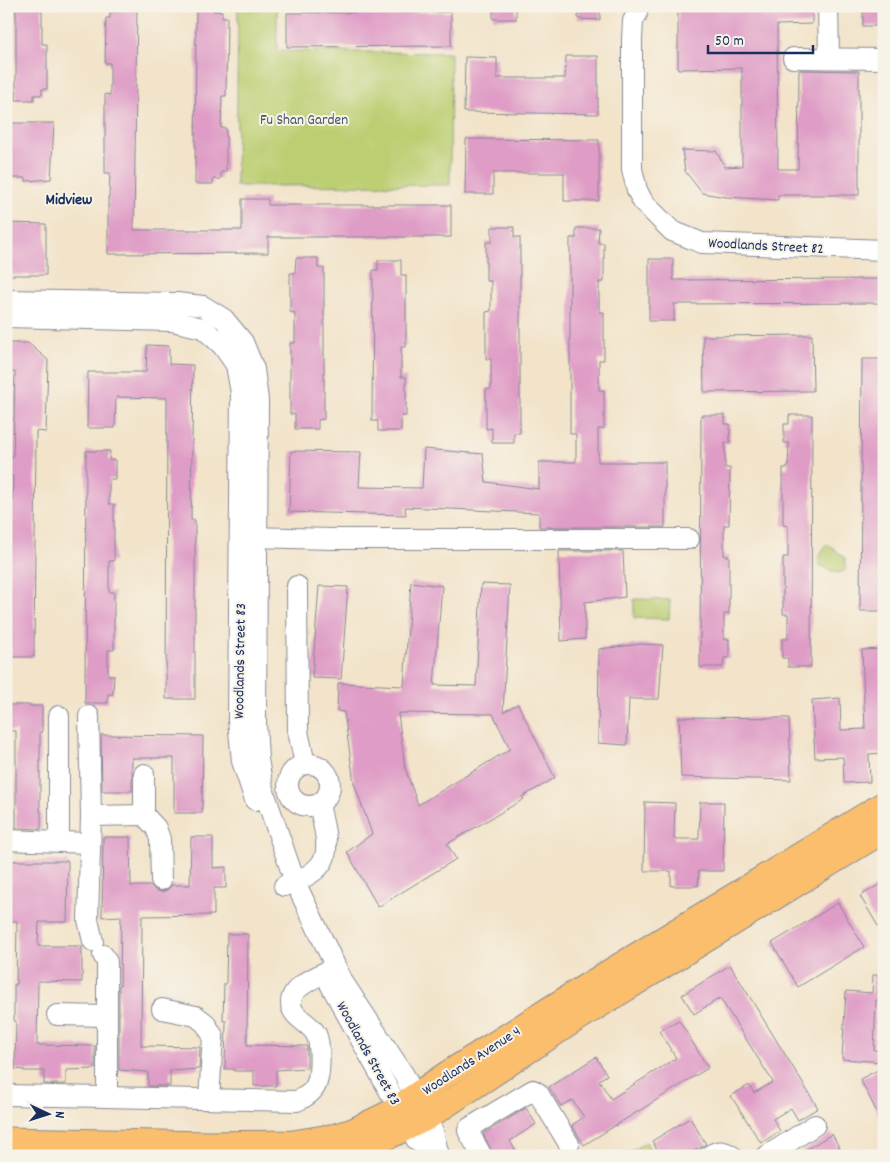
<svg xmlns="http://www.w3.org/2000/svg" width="890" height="1162" font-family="Dekko,sans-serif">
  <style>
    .green { fill: #bbce71; stroke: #6b7e68 }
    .building { fill: #df9cc6; fill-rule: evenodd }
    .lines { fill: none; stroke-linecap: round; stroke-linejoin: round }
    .minor-casing { stroke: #868994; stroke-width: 22 }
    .major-casing { stroke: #868994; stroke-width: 27 }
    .minor { stroke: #fff; stroke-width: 20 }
    .major { stroke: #fabe6d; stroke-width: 25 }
    .labels { text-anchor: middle; stroke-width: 4; stroke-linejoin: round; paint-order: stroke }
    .park-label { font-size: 15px; fill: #435763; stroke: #f7f3e8 }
    .street-label { font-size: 15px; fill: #1b2f5e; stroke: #f7f3e8 }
    .neighbourhood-label { font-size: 16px; font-weight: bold; fill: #1b2f5e; stroke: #f7f3e8 }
  </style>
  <rect width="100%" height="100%" fill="#f7f3e8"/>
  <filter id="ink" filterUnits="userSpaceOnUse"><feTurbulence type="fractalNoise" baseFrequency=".02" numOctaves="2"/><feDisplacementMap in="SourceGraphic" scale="10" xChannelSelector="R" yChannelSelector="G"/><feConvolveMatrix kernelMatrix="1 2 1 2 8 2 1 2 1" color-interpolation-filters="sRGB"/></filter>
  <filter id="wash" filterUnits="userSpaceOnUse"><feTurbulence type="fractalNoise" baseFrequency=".0096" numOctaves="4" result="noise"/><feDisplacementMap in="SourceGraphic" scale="20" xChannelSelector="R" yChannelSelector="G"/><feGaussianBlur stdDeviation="1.12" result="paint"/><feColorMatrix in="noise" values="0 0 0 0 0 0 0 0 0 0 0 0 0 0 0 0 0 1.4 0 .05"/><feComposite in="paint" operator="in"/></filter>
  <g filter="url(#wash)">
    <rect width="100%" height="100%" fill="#f2e3c9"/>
    <g class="green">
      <path d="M238 6H277V51L451 53 450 185 236 186Z"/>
      <path d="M826 545 831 546 845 558 846 567 844 571 837 573 819 565V556Z"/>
      <path d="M634 599 670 600 669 619 634 618Z"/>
      <path d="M646 1142 654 1156H623Z"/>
    </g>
    <g id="blocks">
      <g class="building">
        <path d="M16 6H42V44H47V89H42V95H34V100H16Z"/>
        <path d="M196 6H214V11H222V17H227L226 96H222L221 128H226V172H221V179H213V184H195Z"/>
        <rect x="493" y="6" width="23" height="13"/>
        <path d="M578 6H600V20L578 19Z"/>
        <path d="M678 6H812V24L777 25 778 169H798L799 70 859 71V195H778V200L726 197 702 193 685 171 682 150 716 151 725 167 742 166V68L678 69Z"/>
        <rect x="863" y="6" width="21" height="20"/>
        <path d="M119 7H137L134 230H242V199H268V205H451V237H268V253L108 254V197H109L110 173H105V94L110 95V63H105L106 18H110V12H119Z"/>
        <path d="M451 12V46L287 47V13Z"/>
        <path d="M566 56H598V114L464 112 465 57 497 58V78H565Z"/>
        <path d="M6 123H54L51 179 26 181V178H6Z"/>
        <path d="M466 139 599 140V201H564V173H493V194H465Z"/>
        <path d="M6 223 46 224V275H6Z"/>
        <path d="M492 227H514V237H520V433H514V443H492V428L486 429V389H491V359H486V312L491 311V281H486V242H492Z"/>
        <path d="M576 228H599L598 243H604V282H599V312H604V360H599V390H604V429H598V462H665V527H539V513L405 507 406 515 289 512 291 451 361 452 359 487 422 488 424 449 483 454 486 482 539 489V462H576V434H570V238H576Z"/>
        <path d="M296 258H318V268H324V419L318 420V429H295V414H290V343H295V313L290 312V273H295Z"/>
        <path d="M649 259H673V280L884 279V303L674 304V321H649Z"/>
        <path d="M378 260H401V275H406V347H401V377H406V416H401V431H378V421H372L373 270H378Z"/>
        <path d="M812 335 813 391 704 392 703 336Z"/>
        <path d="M6 343H28L48 360 46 432 36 431 34 657H11V647H6L7 501H12L13 476H7V457H13L15 372H6Z"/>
        <path d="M147 345 169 346V364L193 365 191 520H195V699H166L167 398 116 397 115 428H87L88 372H146Z"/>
        <path d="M862 359H884V611H860Z"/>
        <path d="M701 415H725V424H730V443H725V468H730L729 525H724V556H729V614H724V639H729V658H724L723 667H700Z"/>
        <path d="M789 415H812L811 667H788V658H782V639H788V614H783V557H788V526L783 525V468H788L789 443H784V424H789Z"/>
        <path d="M86 451H110L109 460H115V479H109V504H114V561H109V592H114V650H108V675H114L113 694H108V703H85Z"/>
        <path d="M559 551H623L625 597 585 602V639L561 641Z"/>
        <path d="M411 582 442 586 434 685 476 686 481 584 510 585 503 712 518 704 555 778 522 797 524 799 447 844 456 859 378 907 347 852 372 834 354 783 344 712 337 711 338 683 404 686ZM398 713 493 714 510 749 418 805 405 768Z"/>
        <path d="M319 586 348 587 341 679 312 678Z"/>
        <path d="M641 644 663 645 659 699H629L627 745 598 743 599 649Z"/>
        <path d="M884 649V753L869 754 870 782 844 783 843 757 815 758 812 700 840 698 841 730 865 729 862 650Z"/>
        <path d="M6 705H31V706H42V732H40V811H41V829L16 828V731H6Z"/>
        <path d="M679 717 789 718 791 780 681 777Z"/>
        <path d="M101 735 203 736 202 813H174V758H132V791H102Z"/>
        <path d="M645 802 675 803 674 839H699L700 802H724L723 871H699L698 886H671V871H644Z"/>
        <path d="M103 837H130L131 886H151L155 890 161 892 167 890 172 885H190L191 837H213V868L226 867V888H214V915L142 916 141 1046 200 1047 199 1069 170 1071V1086H148V1072L119 1070V985H120L121 916 102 917Z"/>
        <path d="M6 861H68L67 922H39L38 946H82V982L38 981 37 1045 95 1046V1069L66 1070V1084H44V1071H24V1070L15 1069 16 1021H14V985H16L17 921H6Z"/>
        <path d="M884 882V936L860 896Z"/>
        <path d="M838 903 864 947 798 987 772 943Z"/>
        <path d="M227 934H248L247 1045 307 1046V1068L276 1070V1086H254V1071H234V1069H225L226 1021H223L224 984H226Z"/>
        <path d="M730 965 818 1108 798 1120 791 1108 773 1119 780 1131 761 1143 731 1096 749 1085 754 1093 773 1082 720 998 694 1014 682 995Z"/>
        <path d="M873 975H884V1001L876 1000 874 1050 884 1051V1062L842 1059 846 991 872 993Z"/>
        <path d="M679 1020 708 1068 584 1145 572 1125 584 1117 572 1100 561 1106 549 1087 596 1057 607 1075 599 1080 611 1099 676 1058 659 1031Z"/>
        <path d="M884 1067V1126L860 1079Z"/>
        <path d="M526 1108 536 1124 510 1141 519 1156H494L483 1134Z"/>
        <path d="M690 1118 706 1144 686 1156H661L652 1141Z"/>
        <path d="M832 1134 844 1156H795Z"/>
      </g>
    </g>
  </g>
  <g filter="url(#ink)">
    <use href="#blocks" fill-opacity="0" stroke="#868994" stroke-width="1"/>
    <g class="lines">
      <defs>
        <g id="minor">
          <path d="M828 6 829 58"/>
          <path d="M637 14 633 21 632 39V169L637 190 643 202 672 231 702 243 884 250"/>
          <path d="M793 58 884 59"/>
          <path d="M6 300 177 303 203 306 224 319 243 342 254 369 258 400 256 721 258 759 263 789 295 882 343 982 404 1075 433 1131 438 1152 440 1156"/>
          <path d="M6 317 172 321 203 328 222 345 236 365 241 393 238 720 242 761 255 800"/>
          <path d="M245 537 334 539H689"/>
          <path d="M297 586 298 731 305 764"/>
          <path d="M89 716 91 816 88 920 93 941"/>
          <circle cx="309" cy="785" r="21"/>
          <path d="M144 774V815L156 828 160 839 161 880"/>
          <path d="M91 816 144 815"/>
          <path d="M6 840 89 843"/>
          <path d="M59 841V716"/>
          <path d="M284 886C337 867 329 851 319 804"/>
          <path d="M103 955 107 962V1096"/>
          <path d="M330 984 417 1141 438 1152"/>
          <path d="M162 1009 196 1016 205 1023 213 1036 209 1099"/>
          <path d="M57 1015 107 1016"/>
          <path d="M6 1095 297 1101C304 1098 311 1094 315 1087 321 1077 321 1044 316 1034 309 1021 286 1016 292 997 296 984 323 974 335 967"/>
          <path d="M482 1156 468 1131 469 1128 533 1090 538 1093 569 1144"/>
          <path d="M709 1156C717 1150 724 1150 732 1156"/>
          <path d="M767 1156 815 1125"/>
        </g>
        <g id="major">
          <path d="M6 1140 209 1144 293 1143 336 1136 353 1131 390 1113 447 1074 577 992 884 804"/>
          <path d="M334 1154 385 1138 426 1118 570 1023 884 830"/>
        </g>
      </defs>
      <use href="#minor" class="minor-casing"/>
      <use href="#major" class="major-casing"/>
      <use href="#minor" class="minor"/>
      <use href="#major" class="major"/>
    </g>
  </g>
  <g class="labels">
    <g class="park-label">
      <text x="304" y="124">Fu Shan Garden</text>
    </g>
    <g class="street-label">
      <text transform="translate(766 245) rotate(3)" y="5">Woodlands Street 82</text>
      <text transform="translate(239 661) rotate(-89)" y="5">Woodlands Street 83</text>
      <text transform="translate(369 1053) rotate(61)" y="5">Woodlands Street 83</text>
      <text transform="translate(471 1060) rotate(-33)" y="5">Woodlands Avenue 4</text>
    </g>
    <g class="neighbourhood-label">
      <text x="69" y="204">Midview</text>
    </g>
  </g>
  <rect width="890" height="1162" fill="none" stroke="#f7f3e8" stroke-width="25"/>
  <g transform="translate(48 1114) rotate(94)" stroke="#f7f3e8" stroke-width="4" paint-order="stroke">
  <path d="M0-4L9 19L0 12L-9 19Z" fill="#1b2f5e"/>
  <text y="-8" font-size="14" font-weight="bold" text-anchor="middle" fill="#1b2f5e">N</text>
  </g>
  <path d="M708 45v8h105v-8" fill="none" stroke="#1b2f5e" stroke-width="2.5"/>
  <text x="715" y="45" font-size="15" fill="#1b2f5e" stroke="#f7f3e8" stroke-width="4" paint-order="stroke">50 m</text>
</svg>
